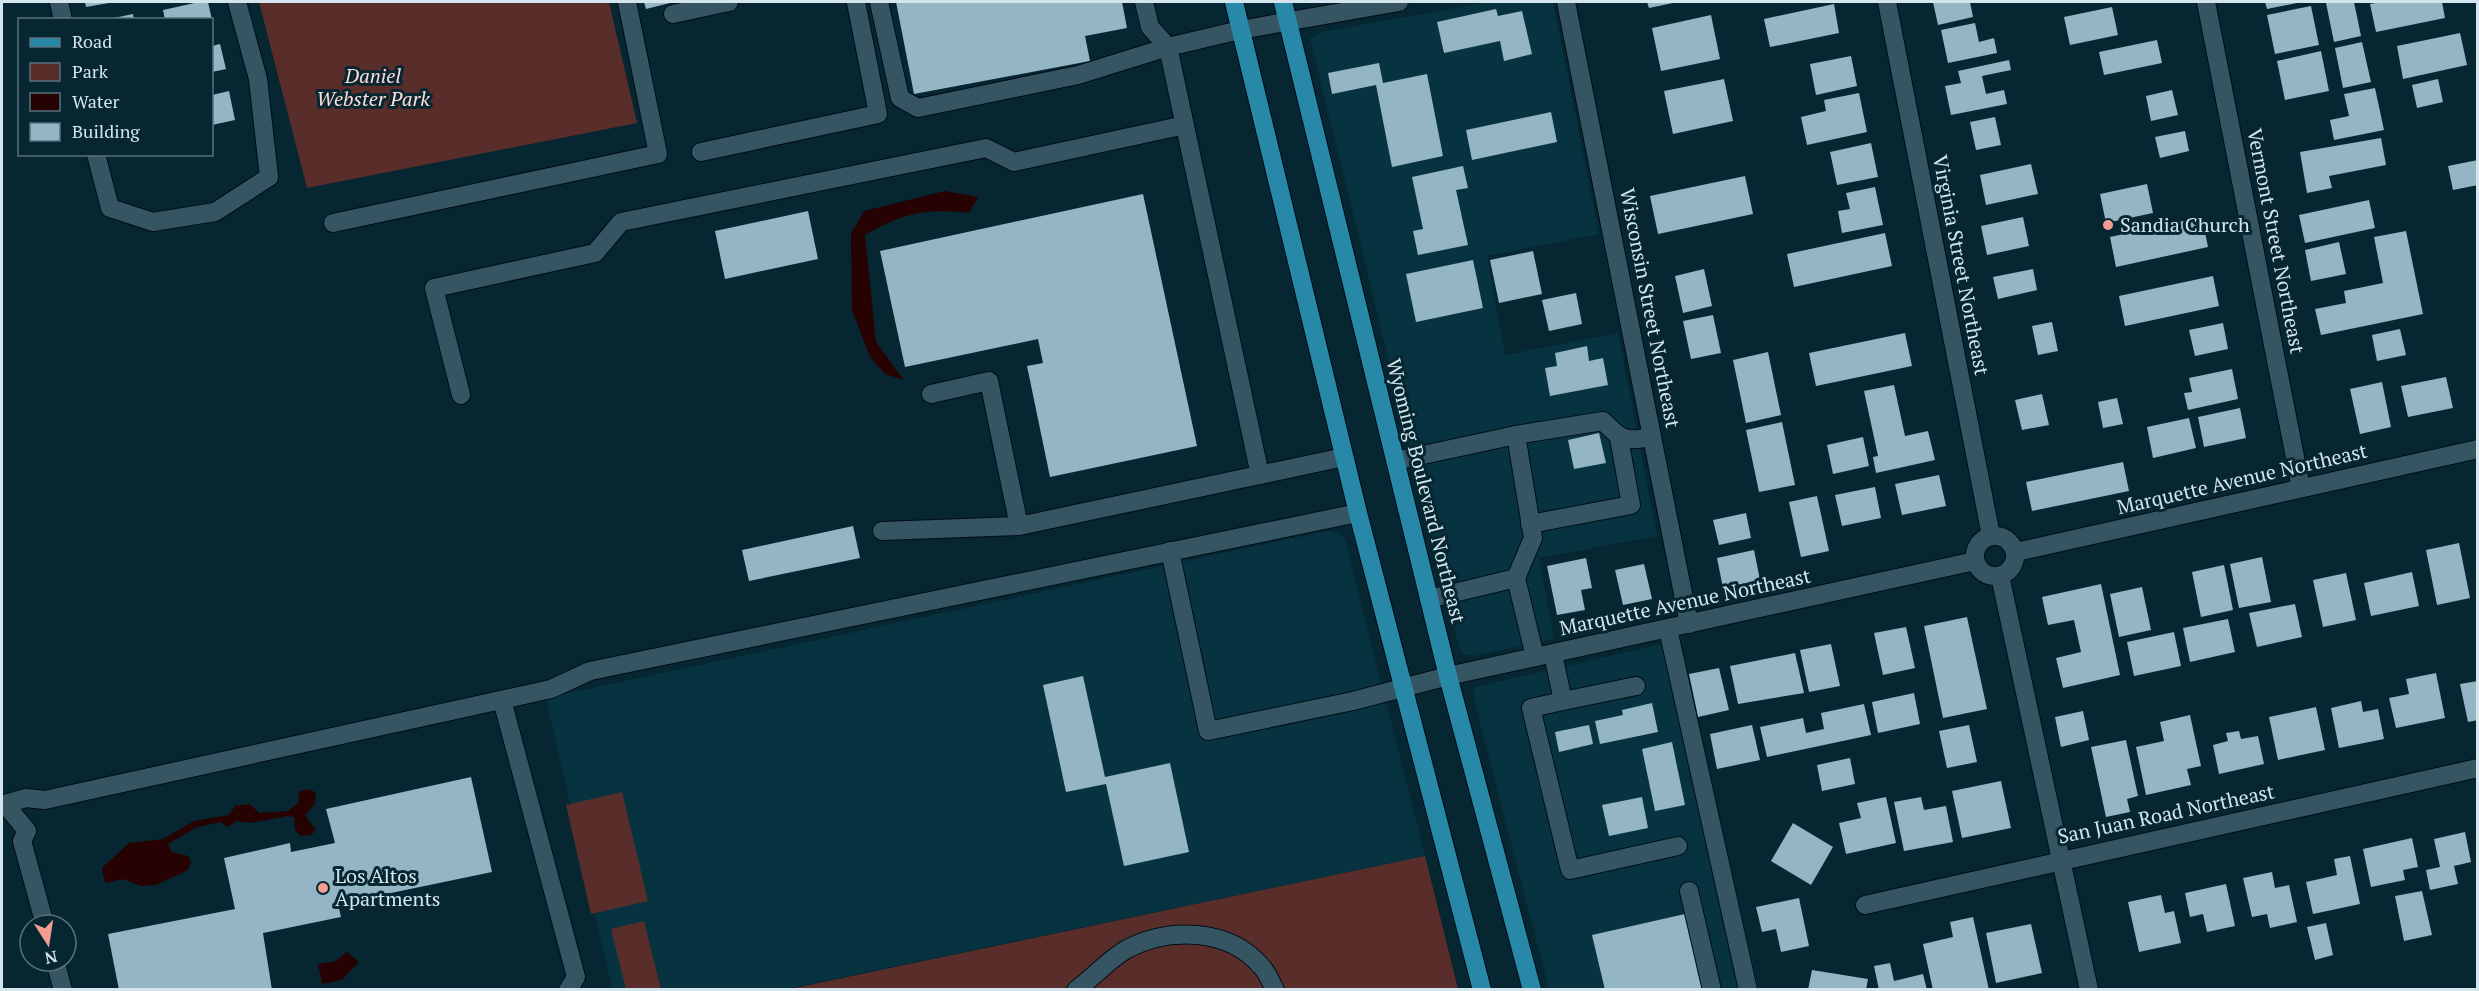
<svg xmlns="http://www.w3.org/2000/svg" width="2479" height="991" font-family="'PT Serif',serif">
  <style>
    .built { fill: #073341 }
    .green { fill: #592e2a }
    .water { fill: #270202 }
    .building { fill: #94b5c3 }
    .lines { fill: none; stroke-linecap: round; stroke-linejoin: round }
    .minor-casing { stroke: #000e16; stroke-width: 20 }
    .major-casing { stroke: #000e16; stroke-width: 20 }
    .minor { stroke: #365562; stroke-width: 18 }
    .major { stroke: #2888a7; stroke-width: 18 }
    .poi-dot { fill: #f59c92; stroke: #062631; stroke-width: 2 }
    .labels { text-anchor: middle; stroke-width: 6; stroke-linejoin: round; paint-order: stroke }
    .park-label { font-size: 20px; font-style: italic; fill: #fddbd6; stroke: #062631 }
    .poi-label { font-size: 20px; fill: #d4e5ed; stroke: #062631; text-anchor: start }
    .street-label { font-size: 20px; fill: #d4e5ed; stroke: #062631 }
  </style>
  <rect width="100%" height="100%" fill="#062631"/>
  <g class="built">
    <path d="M1488 2H1553L1599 234 1487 256 1505 355 1618 333 1657 536 1539 558 1554 639 1474 656 1463 654 1459 647 1310 38 1322 32Z"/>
    <path d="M1326 531 1338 533 1345 539 1425 856 785 989H612L546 698Z"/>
    <path d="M1679 640 1759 989H1549L1473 696 1474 689 1480 686Z"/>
  </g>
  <g class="green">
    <path d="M259 2H609L637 123 307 188Z"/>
    <path d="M622 792 648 901 591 914 566 805Z"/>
    <path d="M1425 856 1458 989 785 990Z"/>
    <path d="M644 921 661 989H626L611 929Z"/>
  </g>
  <g class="water">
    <path d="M945 191 978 197 969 213C926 208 903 213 865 235L876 342 904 380 885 374 870 357 852 310 851 234 864 211Z"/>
    <path d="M310 789 316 793 315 804 305 815 316 830 311 835 301 836 295 830 294 817 288 816 250 823 237 821 227 827 221 822 197 827 168 844 172 852 188 856 191 861 188 870 156 885 141 886 123 879 105 883 102 868 129 843 163 839 194 821 229 815 235 806 250 804 259 813 288 811 299 802 298 792Z"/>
    <path d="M347 952 359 962 342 980 322 984 318 964 336 961Z"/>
  </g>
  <g class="building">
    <path d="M85 2H109V3L86 7Z"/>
    <path d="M199 2H208L212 20H165L163 10Z"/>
    <path d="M644 2H674L646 9Z"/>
    <path d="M896 2H1122L1127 28 1085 36 1090 61 914 94Z"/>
    <path d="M1647 2H1673V3L1649 8Z"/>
    <path d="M1933 2H1970L1973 17 1938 25Z"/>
    <path d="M2265 2H2297V3L2267 9Z"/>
    <path d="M2354 2 2361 36 2334 42 2326 3Z"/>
    <path d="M2381 2H2442L2445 18 2376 32 2370 4Z"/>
    <path d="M1834 4 1839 33 1770 47 1764 19Z"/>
    <path d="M2311 6 2319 45 2275 54 2267 15Z"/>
    <path d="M2112 7 2118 35 2070 45 2064 17Z"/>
    <path d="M1496 9 1498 16 1522 11 1532 54 1504 61 1500 41 1444 53 1437 22Z"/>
    <path d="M133 14 134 20H114V18Z"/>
    <path d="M1711 15 1720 59 1661 71 1652 28Z"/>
    <path d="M1975 23 1979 42 1994 38 1997 53 1948 63 1941 30Z"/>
    <path d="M2460 33 2467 65 2403 79 2397 46Z"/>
    <path d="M2157 40 2162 63 2104 75 2099 52Z"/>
    <path d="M2362 42 2371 82 2343 88 2335 48Z"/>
    <path d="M220 44 226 69 212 72V46Z"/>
    <path d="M2321 51 2329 91 2285 100 2277 61Z"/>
    <path d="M1851 56 1857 86 1816 95 1810 64Z"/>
    <path d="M2009 60 2011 70 1982 76 1986 94 2004 90 2007 104 1951 115 1945 86 1961 83 1958 71Z"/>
    <path d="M1379 63 1383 83 1427 74 1443 156 1392 167 1376 85 1332 94 1328 73Z"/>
    <path d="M1724 79 1733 121 1673 134 1664 91Z"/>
    <path d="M2438 79 2443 102 2417 108 2412 85Z"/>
    <path d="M2375 88 2384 130 2334 140 2330 120 2349 116 2344 94Z"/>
    <path d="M2172 90 2178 115 2151 121 2146 96Z"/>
    <path d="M229 91 235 120 212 125V95Z"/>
    <path d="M1859 93 1867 132 1807 145 1801 117 1826 111 1824 100Z"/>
    <path d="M1551 112 1557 142 1472 160 1466 130Z"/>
    <path d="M1995 117 2001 145 1976 150 1970 122Z"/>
    <path d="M2185 131 2189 151 2160 158 2155 137Z"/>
    <path d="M2381 138 2386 165 2329 176 2332 188 2307 193 2300 152Z"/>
    <path d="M1871 143 1878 177 1837 185 1830 152Z"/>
    <path d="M2478 160V185L2453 190 2448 166Z"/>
    <path d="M2031 164 2038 194 1986 205 1980 175Z"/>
    <path d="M1463 166 1468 188 1456 190 1468 245 1418 255 1413 231 1423 229 1412 177Z"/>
    <path d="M1745 176 1753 214 1658 234 1650 196Z"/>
    <path d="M2147 184 2153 213 2106 223 2100 194Z"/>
    <path d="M1875 187 1883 225 1842 233 1838 211 1850 209 1846 193Z"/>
    <path d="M1143 194 1197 446 1050 477 1027 366 1043 363 1038 339 905 367 880 251Z"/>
    <path d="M2369 200 2375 228 2305 243 2299 215Z"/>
    <path d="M808 211 818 259 725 279 715 231Z"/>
    <path d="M2023 217 2029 246 1987 255 1981 226Z"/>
    <path d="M2202 217 2208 247 2116 267 2110 237Z"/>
    <path d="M2406 231 2423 314 2321 335 2315 309 2346 303 2344 291 2383 283 2374 237Z"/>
    <path d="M1885 233 1892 266 1794 287 1787 254Z"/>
    <path d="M2339 242 2346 274 2311 281 2305 250Z"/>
    <path d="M1533 251 1542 294 1499 303 1490 260Z"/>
    <path d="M1473 260 1483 308 1416 322 1406 274Z"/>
    <path d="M1704 269 1712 306 1683 313 1675 276Z"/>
    <path d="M2033 269 2037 290 1998 299 1993 277Z"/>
    <path d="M2213 276 2219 306 2125 326 2119 296Z"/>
    <path d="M1576 293 1582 324 1549 331 1542 300Z"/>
    <path d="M1713 315 1721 353 1691 359 1683 321Z"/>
    <path d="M2052 322 2058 351 2038 355 2032 326Z"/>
    <path d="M2223 323 2228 349 2195 356 2189 330Z"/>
    <path d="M2400 329 2406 355 2377 361 2372 335Z"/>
    <path d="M1905 333 1912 366 1816 386 1809 353Z"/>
    <path d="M1587 346 1589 361 1603 358 1608 385 1550 396 1545 368 1557 366 1555 353Z"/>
    <path d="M1768 352 1781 415 1746 423 1733 360Z"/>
    <path d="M2232 369 2238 399 2188 410 2184 393 2192 392 2189 378Z"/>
    <path d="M2446 377 2453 408 2408 417 2401 386Z"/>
    <path d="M2382 382 2391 427 2360 434 2350 389Z"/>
    <path d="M1894 385 1905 436 1928 431 1935 460 1876 473 1873 457 1878 456 1864 391Z"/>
    <path d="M2042 394 2049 425 2022 430 2015 400Z"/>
    <path d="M2117 398 2123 424 2103 428 2098 402Z"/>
    <path d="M2240 408 2246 438 2204 447 2198 417Z"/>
    <path d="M2189 418 2196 448 2153 458 2147 427Z"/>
    <path d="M1782 422 1795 485 1759 492 1746 430Z"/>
    <path d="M1599 433 1606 463 1574 469 1568 440Z"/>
    <path d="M1863 437 1869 466 1833 474 1827 445Z"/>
    <path d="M2123 462 2129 491 2032 511 2026 482Z"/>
    <path d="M1939 475 1946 506 1902 515 1895 484Z"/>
    <path d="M1875 487 1881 518 1842 526 1835 495Z"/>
    <path d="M1817 496 1829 551 1801 557 1789 502Z"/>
    <path d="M1746 513 1751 538 1719 545 1713 520Z"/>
    <path d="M853 526 860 558 749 581 742 550Z"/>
    <path d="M2459 543 2470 598 2437 605 2426 550Z"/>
    <path d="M1754 550 1760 580 1723 588 1717 558Z"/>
    <path d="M2262 557 2271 602 2239 608 2230 564Z"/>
    <path d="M1586 558 1592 588 1581 590 1585 610 1557 615 1547 566Z"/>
    <path d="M1644 564 1652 599 1623 605 1615 570Z"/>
    <path d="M2224 565 2233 610 2201 617 2192 572Z"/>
    <path d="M2412 572 2419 606 2371 616 2364 583Z"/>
    <path d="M2346 573 2356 620 2323 627 2313 580Z"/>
    <path d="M2101 584 2120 675 2063 688 2056 658 2081 652 2074 620 2048 625 2042 597Z"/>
    <path d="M2142 587 2151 630 2119 637 2110 594Z"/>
    <path d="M2295 604 2302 637 2257 647 2249 613Z"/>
    <path d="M1967 617 1987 709 1943 718 1924 626Z"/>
    <path d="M2228 619 2235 652 2190 662 2183 628Z"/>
    <path d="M1906 627 1915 668 1883 675 1874 633Z"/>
    <path d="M2174 632 2181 666 2134 676 2127 642Z"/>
    <path d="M1831 644 1840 686 1809 692 1800 650Z"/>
    <path d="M1795 653 1804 693 1738 704 1730 666Z"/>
    <path d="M1719 668 1729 710 1698 717 1689 674Z"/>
    <path d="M2436 673 2445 718 2396 728 2389 698 2409 694 2406 679Z"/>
    <path d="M1083 676 1105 777 1170 763 1189 852 1124 866 1106 784 1066 792 1043 685Z"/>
    <path d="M2478 681V720L2468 722 2460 684Z"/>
    <path d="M1914 693 1920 724 1878 733 1872 702Z"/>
    <path d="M2361 701 2363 712 2378 709 2384 739 2339 748 2331 708Z"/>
    <path d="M1652 703 1658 732 1600 744 1595 721 1623 715 1622 710Z"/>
    <path d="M1864 704 1871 735 1767 757 1760 727 1803 718 1806 733 1824 729 1821 713Z"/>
    <path d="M2316 707 2325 750 2278 760 2269 717Z"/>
    <path d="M2083 711 2089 740 2061 747 2055 717Z"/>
    <path d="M2190 715 2201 766 2187 769 2191 785 2146 795 2136 747 2164 741 2160 722Z"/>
    <path d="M1589 725 1593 744 1559 752 1555 732Z"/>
    <path d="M1752 725 1760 760 1717 769 1710 734Z"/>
    <path d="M1969 725 1977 762 1947 768 1939 731Z"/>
    <path d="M2239 731 2241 739 2258 736 2264 764 2219 774 2213 745 2228 741 2226 733Z"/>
    <path d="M2126 740 2138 796 2127 799 2130 812 2106 817 2091 747Z"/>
    <path d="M1672 742 1685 805 1655 811 1642 749Z"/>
    <path d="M1850 758 1855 784 1822 791 1817 765Z"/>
    <path d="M471 777 492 872 338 904 341 917 263 933 272 990H119L108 934 235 909 224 858 290 843 291 852 335 843 326 809Z"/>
    <path d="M2001 781 2011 828 1962 838 1952 791Z"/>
    <path d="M1642 797 1648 828 1609 836 1602 805Z"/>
    <path d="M1886 797 1896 843 1846 854 1839 823 1861 818 1857 803Z"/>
    <path d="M1921 797 1924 810 1946 806 1953 842 1904 851 1894 802Z"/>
    <path d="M1793 823 1833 847 1811 885 1771 861Z"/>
    <path d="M2465 832 2471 862 2454 866 2458 884 2430 890 2426 870 2440 867 2434 839Z"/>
    <path d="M2412 838 2418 867 2403 870 2405 880 2371 887 2363 849Z"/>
    <path d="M2350 856 2360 904 2313 914 2306 882 2337 875 2334 859Z"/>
    <path d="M2272 872 2275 888 2289 885 2297 922 2270 928 2267 914 2252 917 2243 878Z"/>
    <path d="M2226 884 2235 926 2207 932 2203 914 2190 917 2185 893Z"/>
    <path d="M2422 891 2432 935 2404 941 2395 896Z"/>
    <path d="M2161 895 2165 913 2174 911 2181 943 2139 952 2128 902Z"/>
    <path d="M1799 898 1809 946 1781 952 1776 929 1762 932 1756 907Z"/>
    <path d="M1685 914 1702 990H1605L1592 935Z"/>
    <path d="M1973 917 1989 990H1933L1923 944 1953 937 1950 922Z"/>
    <path d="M2326 923 2333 955 2315 960 2307 927Z"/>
    <path d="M2031 924 2042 973 1996 983 1986 933Z"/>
    <path d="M1890 963 1894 981 1923 974 1927 990H1879L1874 966Z"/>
    <path d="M1812 970 1868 979 1866 990H1808Z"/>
  </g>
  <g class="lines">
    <defs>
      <g id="minor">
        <path d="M59 2 63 20"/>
        <path d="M879 2 900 98 918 108 1078 75 1168 47 1240 30 1399 2"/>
        <path d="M1144 2 1150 27 1168 47 1260 475"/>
        <path d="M1566 2 1689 624"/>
        <path d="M1887 2 1991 536"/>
        <path d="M2206 2 2301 488"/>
        <path d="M673 14 729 2"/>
        <path d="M701 152 878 114 856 2"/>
        <path d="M96 154 110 208 153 222 215 212 269 177 258 79 237 2"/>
        <path d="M333 223 658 154 627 2"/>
        <path d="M931 394 989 381 1019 526"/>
        <path d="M461 395 434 288 595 253 621 222 986 148 1014 162 1185 125"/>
        <path d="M1516 435 1603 421C1621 440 1626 442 1652 437"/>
        <path d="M1395 461 1516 435 1533 538 1516 578 1429 599"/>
        <path d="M1530 524 1631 505 1619 438"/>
        <path d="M882 531 1019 526 1344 457"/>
        <circle cx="1995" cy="556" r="20"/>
        <path d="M1170 551 1208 731 1353 701 1448 676 1975 561"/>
        <path d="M2016 552 2478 449"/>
        <path d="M2000 576 2089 990"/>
        <path d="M1516 578 1535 657"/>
        <path d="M1668 629 1748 990"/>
        <path d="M1553 654 1563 701 1636 686"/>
        <path d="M502 700 576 977 568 990"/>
        <path d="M1563 701 1531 708 1570 870 1678 846"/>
        <path d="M1689 891 1712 990"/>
        <path d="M1865 905 2478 768"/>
        <path d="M45 925 22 841 27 831 5 804 26 798 45 800 551 689 590 671 1358 513"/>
        <path d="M55 961 63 990"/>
        <path d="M1076 990C1094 977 1108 960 1127 949 1169 927 1228 928 1261 966 1267 972 1271 982 1275 990"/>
      </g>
      <g id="major">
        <path d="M1234 2 1358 513 1482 990"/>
        <path d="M1283 2 1448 676 1532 990"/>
      </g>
    </defs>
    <use href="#minor" class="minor-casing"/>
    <use href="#major" class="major-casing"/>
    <use href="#minor" class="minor"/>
    <use href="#major" class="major"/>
  </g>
  <g class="poi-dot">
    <circle cx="2108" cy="225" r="6"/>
    <circle cx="323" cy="888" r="6"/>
  </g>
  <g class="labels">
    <g class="park-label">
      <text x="373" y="83">Daniel<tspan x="373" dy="23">Webster Park</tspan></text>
    </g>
    <g class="poi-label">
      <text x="2120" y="232">Sandia Church</text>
      <text x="335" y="883">Los Altos<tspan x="335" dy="23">Apartments</tspan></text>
    </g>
    <g class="street-label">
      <text transform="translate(2276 241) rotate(79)" y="7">Vermont Street Northeast</text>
      <text transform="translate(1961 265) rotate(79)" y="7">Virginia Street Northeast</text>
      <text transform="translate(1650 308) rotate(79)" y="7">Wisconsin Street Northeast</text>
      <text transform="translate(2242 479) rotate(-13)" y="7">Marquette Avenue Northeast</text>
      <text transform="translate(1426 491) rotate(76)" y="7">Wyoming Boulevard Northeast</text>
      <text transform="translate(1685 602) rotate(-12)" y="7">Marquette Avenue Northeast</text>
      <text transform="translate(2166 814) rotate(-12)" y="7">San Juan Road Northeast</text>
    </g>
  </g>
  <rect width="2479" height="991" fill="none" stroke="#d4e5ed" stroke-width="6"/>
  <rect x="18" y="18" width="195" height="138" fill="#062631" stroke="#58727c" stroke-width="1.5"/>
  <rect x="30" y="38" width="30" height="9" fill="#2888a7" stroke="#58727c" stroke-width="1.5"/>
  <text x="72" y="48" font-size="18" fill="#d4e5ed">Road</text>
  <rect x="30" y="63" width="30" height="18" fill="#592e2a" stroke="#58727c" stroke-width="1.5"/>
  <text x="72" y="78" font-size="18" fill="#d4e5ed">Park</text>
  <rect x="30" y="93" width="30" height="18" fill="#270202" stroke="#58727c" stroke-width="1.5"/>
  <text x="72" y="108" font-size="18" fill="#d4e5ed">Water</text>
  <rect x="30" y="123" width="30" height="18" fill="#94b5c3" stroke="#58727c" stroke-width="1.5"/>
  <text x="72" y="138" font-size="18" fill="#d4e5ed">Building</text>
  <g transform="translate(48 943) rotate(168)"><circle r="28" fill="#062631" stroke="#58727c" stroke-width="1.5"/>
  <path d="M0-4.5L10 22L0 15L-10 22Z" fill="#f59c92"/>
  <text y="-9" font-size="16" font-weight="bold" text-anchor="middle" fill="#d4e5ed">N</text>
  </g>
</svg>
